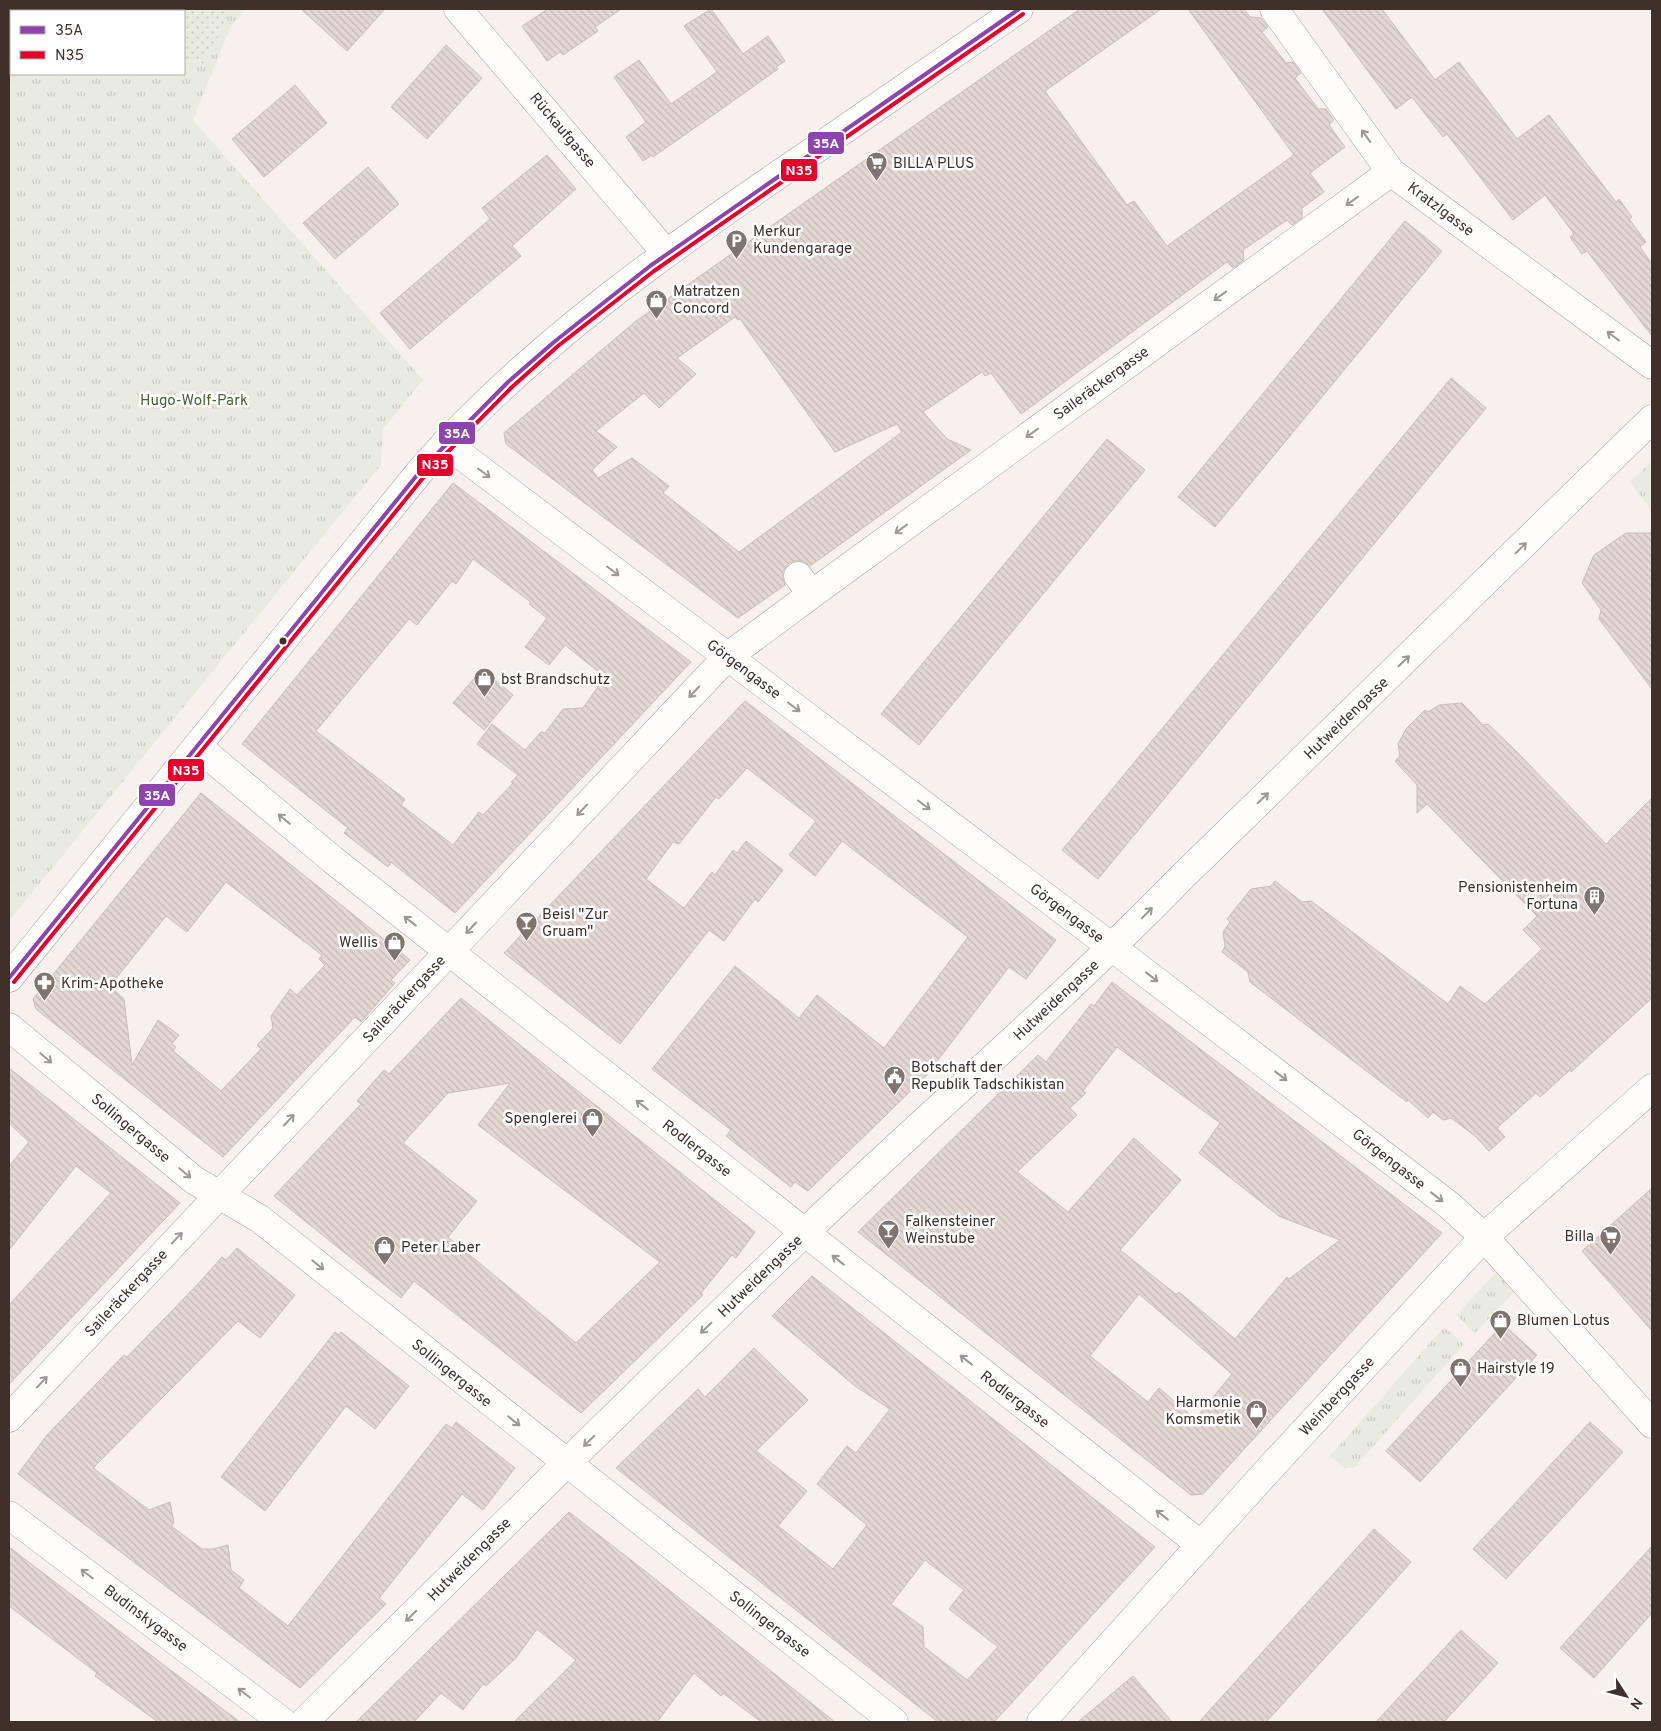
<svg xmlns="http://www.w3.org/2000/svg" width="1661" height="1731" font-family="Overpass,sans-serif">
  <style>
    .grass { fill: url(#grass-tufts); fill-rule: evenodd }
    .garden { fill: url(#garden-dots) }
    .building { fill: url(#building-back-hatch); stroke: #c8bdba; fill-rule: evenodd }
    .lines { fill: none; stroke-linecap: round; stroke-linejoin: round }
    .minor-casing { stroke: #aca39e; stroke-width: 29 }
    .major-casing { stroke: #aca39e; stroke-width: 29 }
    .minor { stroke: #fefdfc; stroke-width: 28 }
    .major { stroke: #fefdfc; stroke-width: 28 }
    .bus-1-casing { stroke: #fff; stroke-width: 8 }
    .bus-2-casing { stroke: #fff; stroke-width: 8 }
    .bus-1 { stroke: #8e44ad; stroke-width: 4 }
    .bus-2 { stroke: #e4002b; stroke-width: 4 }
    .oneway { stroke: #9e9793 }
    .bus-dot { fill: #3f312a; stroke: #fff; stroke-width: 2 }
    .labels { text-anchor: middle; stroke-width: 5; stroke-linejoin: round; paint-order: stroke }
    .street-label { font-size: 15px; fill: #3f312a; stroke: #fff }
    .poi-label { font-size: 15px; fill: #3f312a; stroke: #fff; text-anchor: start }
    .park-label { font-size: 15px; fill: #4b5f33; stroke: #fff }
    .line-badge { stroke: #fff; stroke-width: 2 }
    .badge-label { font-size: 14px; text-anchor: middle; font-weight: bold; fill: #fff }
  </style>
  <defs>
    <pattern id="grass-tufts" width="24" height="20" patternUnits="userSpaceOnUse" patternTransform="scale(1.25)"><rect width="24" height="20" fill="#eaebe0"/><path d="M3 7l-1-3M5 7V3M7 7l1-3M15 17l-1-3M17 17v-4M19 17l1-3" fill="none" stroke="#cacac0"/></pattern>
    <pattern id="garden-dots" width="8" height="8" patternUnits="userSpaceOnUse" patternTransform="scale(1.25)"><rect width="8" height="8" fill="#eaebe0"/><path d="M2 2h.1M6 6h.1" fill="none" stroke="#cacac0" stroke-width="1.8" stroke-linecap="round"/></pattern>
    <pattern id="building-back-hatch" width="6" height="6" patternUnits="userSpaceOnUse" patternTransform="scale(1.25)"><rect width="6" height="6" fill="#e3d8d4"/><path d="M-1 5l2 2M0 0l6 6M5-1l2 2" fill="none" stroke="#c4bab6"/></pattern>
  </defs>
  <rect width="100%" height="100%" fill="#f8f0ec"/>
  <g class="grass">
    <path d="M9 9H246L230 28 193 120 423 380 383 429 381 465 9 921ZM11 11H184V74H11Z"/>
    <path d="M1652 461V511L1630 482Z"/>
    <path d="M1501 1267 1520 1286 1475 1333 1456 1315Z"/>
    <path d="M1444 1327 1464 1344 1354 1468H1344L1330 1456Z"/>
  </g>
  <path class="garden" d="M151 9H233L203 64 184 57V11H151Z"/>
  <g class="building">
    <path d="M301 9H385L347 51Z"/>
    <path d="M548 9H621L595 27 598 31 563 55 560 52 547 61 522 26Z"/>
    <path d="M711 9 743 54 768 36 785 61 776 67 778 69 716 113 653 157 652 155 643 161 626 137 646 122 614 77 639 60 671 104 717 72 684 26Z"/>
    <path d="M1080 9H1161L1045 91 1127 205 1134 201 1167 246 1294 155 1188 9H1244L1250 17 1261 18 1268 27 1262 32 1286 63 1293 62 1301 73 1295 78 1318 109H1326L1334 120 1329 125 1345 147 1310 173 1324 192 1302 208V218L1292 225 1287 220 1243 250 1244 260 1233 268 1227 262 1021 414 991 373 985 376 982 372 923 412 947 439 971 450 810 566 803 561H795L789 563 783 571V578L785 585 738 618 506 444 504 433 636 321ZM735 317 738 320 740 319 835 452 897 424 902 432 739 552 663 493 669 486 632 458 598 478 592 470 617 447 596 431 644 393 659 408 696 374 677 358Z"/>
    <path d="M1322 9H1382L1435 80 1459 62 1517 139 1549 115 1616 202 1619 199 1632 217 1629 219 1646 242 1640 247 1652 264V336L1587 251 1582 254 1570 237 1574 234 1545 195 1513 220 1447 134 1443 137 1412 97 1396 109Z"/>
    <path d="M446 45 482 78 427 139 391 107Z"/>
    <path d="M295 85 327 123 264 177 232 139Z"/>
    <path d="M547 155 576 189 512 246 521 256 410 349 380 313 490 219 482 208Z"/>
    <path d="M368 167 399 204 335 259 303 223Z"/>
    <path d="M1405 221 1442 251 1215 527 1178 497Z"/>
    <path d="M1451 378 1486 408 1098 879 1062 850Z"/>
    <path d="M1107 439 1145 470 919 745 881 714Z"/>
    <path d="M453 483 691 662 455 913 391 862 388 867 344 833 348 828 242 744ZM473 559 531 602 529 604 547 618 525 647 549 665 565 645 605 677 583 708 563 709 545 733 541 732 525 750 492 724 477 744 518 775 511 782 513 783 483 815 479 812 453 845 401 805 405 799 316 731 409 619 417 625 452 581 456 584Z"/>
    <path d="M1626 533H1652V689L1599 619 1601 610 1582 583 1594 555Z"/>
    <path d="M482 669 513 695 484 730 453 703Z"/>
    <path d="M745 701 1056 940 1026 979 1009 967 925 1077 808 1191 795 1182 791 1187 726 1136 731 1130 652 1069 735 966 799 1018 817 995 884 1048 968 937 842 841 815 876 789 855 816 821 747 768 719 799 716 797 679 844 673 842 646 879 684 908 712 872 715 875 733 850 737 853 746 841 783 870 758 902 755 899 724 941 709 930 620 1044 504 953Z"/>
    <path d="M1462 703 1483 725 1488 724 1516 751 1606 844 1652 798V998L1571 1072 1570 1070 1540 1097 1536 1093 1497 1128 1505 1137 1489 1151 1475 1136 1451 1118 1443 1120 1433 1112 1428 1118 1408 1100 1407 1102 1250 982 1248 972 1222 952 1225 946 1223 932 1230 922 1227 919 1251 889 1271 886 1275 881 1302 902 1311 901 1448 1004 1460 986 1485 1004 1542 949 1523 930 1537 916 1427 804 1417 813V785L1395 761 1400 756 1398 744 1406 729 1425 710 1428 712 1439 705Z"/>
    <path d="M201 793 410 960 391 980 395 983 361 1022 355 1017 223 1157 36 1009 33 999ZM226 882 322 955 319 959 325 965 297 995 290 989 271 1016 273 1028 257 1045 261 1049 221 1091 173 1051 176 1047 172 1044 179 1035 158 1020 132 1065 124 999 110 986 166 916 187 932Z"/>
    <path d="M1112 982 1442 1233 1203 1494 1191 1495 858 1232 1038 1055 1046 1062 1091 1004 1094 1006ZM1117 1047 1220 1123 1199 1153 1279 1216 1340 1240 1289 1279 1287 1277 1235 1339 1179 1292 1177 1295 1120 1250 1181 1180 1134 1138 1068 1212 1017 1172 1077 1115 1070 1108 1086 1093 1083 1091ZM1139 1294 1232 1374 1195 1419 1159 1388 1148 1402 1090 1356Z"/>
    <path d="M461 998 755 1232 736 1258 732 1255 701 1293 703 1295 581 1413 414 1281 401 1298 274 1196 361 1104 357 1101 384 1070 389 1074ZM510 1083 478 1125 660 1262 576 1343 448 1237 477 1201 403 1143 448 1093Z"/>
    <path d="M9 1068 180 1203 9 1384V1305L111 1193 76 1166 9 1250V1166L29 1142 9 1123Z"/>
    <path d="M1652 1188V1331L1582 1251Z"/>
    <path d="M237 1248 295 1295 260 1338 238 1321 93 1468 149 1510 170 1502 174 1523 171 1526 202 1549H213L228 1545 231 1570 244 1580 239 1588 288 1626 446 1424 452 1428 456 1422 515 1468 483 1510 462 1494 379 1598 386 1604 300 1688 18 1474 47 1435 124 1355 127 1357 198 1284 222 1257 226 1260Z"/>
    <path d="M812 1276 1155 1547 994 1722H938L616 1468 698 1389 705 1397 754 1348 808 1400 756 1451 807 1491 778 1526 833 1569 867 1525 817 1484 847 1446 856 1453 890 1409 855 1386 772 1316ZM925 1560 964 1590 949 1609 998 1647 967 1680 924 1647 923 1627 891 1604Z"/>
    <path d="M1503 1324 1537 1355 1420 1482 1386 1451Z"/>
    <path d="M335 1332 339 1335 341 1332 409 1386 375 1429 346 1406 265 1511 221 1477Z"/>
    <path d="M1590 1422 1623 1452 1506 1579 1473 1549Z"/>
    <path d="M569 1512 645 1571 835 1722H761L723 1693 721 1696 694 1673 657 1722H514L576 1660 537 1629 516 1658 486 1686 483 1684 463 1710 441 1693 414 1722H356Z"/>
    <path d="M1374 1529 1411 1562 1364 1615 1266 1722H1199Z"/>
    <path d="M1652 1546V1613L1594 1678 1560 1648Z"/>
    <path d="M9 1547 169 1669 240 1722H158L95 1676 97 1673 9 1606Z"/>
    <path d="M1461 1630 1498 1663 1444 1722H1376Z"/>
    <path d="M1133 1676 1172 1722H1078Z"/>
  </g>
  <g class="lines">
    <defs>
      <g id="minor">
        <path d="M458 9 666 253"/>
        <path d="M1274 9 1391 172 1652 365"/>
        <path d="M445 443 1113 948 1449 1205 1484 1237 1652 1424"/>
        <path d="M812 594 1391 172"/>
        <path d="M197 746 333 860 1201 1545"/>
        <path d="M9 1027 194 1180 260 1219 894 1722"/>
        <path d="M9 1418 727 657 812 594 798 576"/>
        <path d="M9 1515 283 1722"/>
        <path d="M304 1722C469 1559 634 1395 802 1235 928 1115 1060 1002 1181 878L1652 419"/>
        <path d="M1041 1722 1271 1467 1484 1237 1652 1088"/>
      </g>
      <path id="major" d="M9 978 422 469C530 347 666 251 800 160 873 110 946 59 1019 9"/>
    </defs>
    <use href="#minor" class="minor-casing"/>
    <use href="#major" class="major-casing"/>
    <use href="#minor" class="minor"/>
    <use href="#major" class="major"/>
    <defs>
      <path id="bus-1" d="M9 978 422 469 508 382 554 342 650 266 1019 9"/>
      <path id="bus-2" d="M14 982 427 473 512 387 558 346 654 271 1023 14"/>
    </defs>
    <use href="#bus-1" class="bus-1-casing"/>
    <use href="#bus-2" class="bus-2-casing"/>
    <use href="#bus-1" class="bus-1"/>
    <use href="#bus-2" class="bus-2"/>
  </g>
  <defs><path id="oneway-shaft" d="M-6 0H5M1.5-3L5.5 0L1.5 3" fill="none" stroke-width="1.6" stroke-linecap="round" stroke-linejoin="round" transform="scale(1.25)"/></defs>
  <g class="oneway">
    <use href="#oneway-shaft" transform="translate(1366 136) rotate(-126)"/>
    <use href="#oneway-shaft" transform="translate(1352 201) rotate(144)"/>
    <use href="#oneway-shaft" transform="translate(1220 296) rotate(144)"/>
    <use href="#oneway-shaft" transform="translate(1613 336) rotate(-143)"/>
    <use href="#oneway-shaft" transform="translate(1032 433) rotate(144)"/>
    <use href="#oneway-shaft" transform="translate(484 473) rotate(37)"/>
    <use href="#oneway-shaft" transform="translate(901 529) rotate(144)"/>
    <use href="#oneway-shaft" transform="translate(1521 548) rotate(-44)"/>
    <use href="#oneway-shaft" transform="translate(613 571) rotate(37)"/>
    <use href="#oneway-shaft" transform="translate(1404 661) rotate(-44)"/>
    <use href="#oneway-shaft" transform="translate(694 692) rotate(133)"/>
    <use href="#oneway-shaft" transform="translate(794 707) rotate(37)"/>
    <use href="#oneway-shaft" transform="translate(1263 798) rotate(-44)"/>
    <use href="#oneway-shaft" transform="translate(924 805) rotate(37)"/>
    <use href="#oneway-shaft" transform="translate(582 810) rotate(133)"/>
    <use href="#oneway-shaft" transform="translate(284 819) rotate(-140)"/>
    <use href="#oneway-shaft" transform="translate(1147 913) rotate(-46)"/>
    <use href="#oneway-shaft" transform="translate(410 921) rotate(-142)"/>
    <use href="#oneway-shaft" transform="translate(471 928) rotate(133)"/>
    <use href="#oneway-shaft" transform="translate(1152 977) rotate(38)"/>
    <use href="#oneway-shaft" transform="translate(46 1058) rotate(40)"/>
    <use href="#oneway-shaft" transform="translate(1281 1076) rotate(38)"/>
    <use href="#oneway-shaft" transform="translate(642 1105) rotate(-142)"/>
    <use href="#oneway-shaft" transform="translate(289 1120) rotate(-47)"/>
    <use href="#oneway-shaft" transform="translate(185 1173) rotate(40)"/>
    <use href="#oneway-shaft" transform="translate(1437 1197) rotate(38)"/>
    <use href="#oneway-shaft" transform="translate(177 1238) rotate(-47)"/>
    <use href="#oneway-shaft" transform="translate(838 1260) rotate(-142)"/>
    <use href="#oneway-shaft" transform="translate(318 1265) rotate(39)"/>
    <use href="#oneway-shaft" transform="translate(706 1328) rotate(136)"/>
    <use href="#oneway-shaft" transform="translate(966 1360) rotate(-142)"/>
    <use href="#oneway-shaft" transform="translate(42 1382) rotate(-47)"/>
    <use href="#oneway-shaft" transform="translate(514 1421) rotate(39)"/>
    <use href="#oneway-shaft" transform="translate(589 1441) rotate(136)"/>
    <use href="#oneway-shaft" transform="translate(1162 1515) rotate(-142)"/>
    <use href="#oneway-shaft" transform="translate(87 1574) rotate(-143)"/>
    <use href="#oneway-shaft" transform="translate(411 1616) rotate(135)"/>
    <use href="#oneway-shaft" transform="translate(244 1693) rotate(-143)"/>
  </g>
  <defs>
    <symbol id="supermarket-pin" viewBox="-11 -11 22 30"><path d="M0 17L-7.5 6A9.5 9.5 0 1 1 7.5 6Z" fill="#80746e" stroke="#fff"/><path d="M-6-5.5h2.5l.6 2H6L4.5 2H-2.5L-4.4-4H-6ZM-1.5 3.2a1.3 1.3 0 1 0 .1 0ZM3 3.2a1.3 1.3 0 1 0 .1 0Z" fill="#fff"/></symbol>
    <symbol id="parking-pin" viewBox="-11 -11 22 30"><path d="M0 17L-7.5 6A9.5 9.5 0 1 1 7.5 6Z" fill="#80746e" stroke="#fff"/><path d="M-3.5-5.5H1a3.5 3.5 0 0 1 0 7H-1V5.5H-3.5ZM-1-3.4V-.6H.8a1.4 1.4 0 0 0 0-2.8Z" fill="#fff"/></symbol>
    <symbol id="shop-pin" viewBox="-11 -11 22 30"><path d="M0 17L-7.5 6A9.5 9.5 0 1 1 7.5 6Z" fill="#80746e" stroke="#fff"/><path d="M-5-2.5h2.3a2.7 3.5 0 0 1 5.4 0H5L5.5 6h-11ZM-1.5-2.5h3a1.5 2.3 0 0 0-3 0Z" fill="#fff"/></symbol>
    <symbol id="building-pin" viewBox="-11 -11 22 30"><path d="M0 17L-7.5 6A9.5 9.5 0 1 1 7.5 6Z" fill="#80746e" stroke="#fff"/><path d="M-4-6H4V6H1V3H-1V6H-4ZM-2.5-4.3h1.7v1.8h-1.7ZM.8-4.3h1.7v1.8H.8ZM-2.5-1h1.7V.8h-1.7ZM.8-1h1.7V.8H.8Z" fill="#fff"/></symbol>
    <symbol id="bar-pin" viewBox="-11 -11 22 30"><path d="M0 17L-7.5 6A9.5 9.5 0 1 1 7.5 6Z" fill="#80746e" stroke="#fff"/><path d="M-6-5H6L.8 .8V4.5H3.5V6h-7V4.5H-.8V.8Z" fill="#fff"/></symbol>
    <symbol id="pharmacy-pin" viewBox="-11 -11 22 30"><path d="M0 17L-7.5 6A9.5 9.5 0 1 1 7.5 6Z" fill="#80746e" stroke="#fff"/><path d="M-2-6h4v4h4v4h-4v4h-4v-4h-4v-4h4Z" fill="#fff"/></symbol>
    <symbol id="civic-pin" viewBox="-11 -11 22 30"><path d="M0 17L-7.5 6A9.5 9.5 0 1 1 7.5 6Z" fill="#80746e" stroke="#fff"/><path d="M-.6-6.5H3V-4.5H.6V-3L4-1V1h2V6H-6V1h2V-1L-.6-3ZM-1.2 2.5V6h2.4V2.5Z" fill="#fff"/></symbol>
  </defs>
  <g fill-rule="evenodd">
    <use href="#supermarket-pin" x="864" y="150" width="25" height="34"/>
    <use href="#parking-pin" x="724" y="228" width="25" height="34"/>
    <use href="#shop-pin" x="644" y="288" width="25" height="34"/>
    <use href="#shop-pin" x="472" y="666" width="25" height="34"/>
    <use href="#building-pin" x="1582" y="884" width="25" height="34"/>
    <use href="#bar-pin" x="514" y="910" width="25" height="34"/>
    <use href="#shop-pin" x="382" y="930" width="25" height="34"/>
    <use href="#pharmacy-pin" x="32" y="970" width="25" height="34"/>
    <use href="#civic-pin" x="882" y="1064" width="25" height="34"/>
    <use href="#shop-pin" x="580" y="1106" width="25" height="34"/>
    <use href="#bar-pin" x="876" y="1218" width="25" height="34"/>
    <use href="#supermarket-pin" x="1598" y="1224" width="25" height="34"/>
    <use href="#shop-pin" x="372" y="1234" width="25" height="34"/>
    <use href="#shop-pin" x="1488" y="1308" width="25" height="34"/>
    <use href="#shop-pin" x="1448" y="1356" width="25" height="34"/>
    <use href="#shop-pin" x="1244" y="1398" width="25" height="34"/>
  </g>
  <circle class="bus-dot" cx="283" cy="641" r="4.5"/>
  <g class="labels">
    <g class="street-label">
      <text transform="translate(563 130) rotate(50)" y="5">Rückaufgasse</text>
      <text transform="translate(1441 209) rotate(37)" y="5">Kratzlgasse</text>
      <text transform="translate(1101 383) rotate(-36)" y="5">Saileräckergasse</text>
      <text transform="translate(744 669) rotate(37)" y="5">Görgengasse</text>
      <text transform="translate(1346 718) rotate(-44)" y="5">Hutweidengasse</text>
      <text transform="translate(1067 913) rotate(37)" y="5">Görgengasse</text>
      <text transform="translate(404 999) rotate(-47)" y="5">Saileräckergasse</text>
      <text transform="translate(1056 1000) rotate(-43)" y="5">Hutweidengasse</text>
      <text transform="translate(131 1128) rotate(40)" y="5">Sollingergasse</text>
      <text transform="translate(697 1148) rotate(38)" y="5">Rodlergasse</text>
      <text transform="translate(1389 1159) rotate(38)" y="5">Görgengasse</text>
      <text transform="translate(760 1276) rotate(-44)" y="5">Hutweidengasse</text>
      <text transform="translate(126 1293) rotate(-47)" y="5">Saileräckergasse</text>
      <text transform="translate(452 1373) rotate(39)" y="5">Sollingergasse</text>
      <text transform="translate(1337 1396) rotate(-47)" y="5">Weinberggasse</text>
      <text transform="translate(1015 1399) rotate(38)" y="5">Rodlergasse</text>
      <text transform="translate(469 1559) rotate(-45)" y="5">Hutweidengasse</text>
      <text transform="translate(146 1618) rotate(37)" y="5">Budinskygasse</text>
      <text transform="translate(770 1624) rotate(38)" y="5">Sollingergasse</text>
    </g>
    <g class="poi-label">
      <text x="893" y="168">BILLA PLUS</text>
      <text x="753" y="236">Merkur<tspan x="753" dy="17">Kundengarage</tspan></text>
      <text x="673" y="296">Matratzen<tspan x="673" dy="17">Concord</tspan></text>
      <text x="501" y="684">bst Brandschutz</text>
      <text x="1578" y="892" text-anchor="end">Pensionistenheim<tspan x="1578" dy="17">Fortuna</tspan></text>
      <text x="542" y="919">Beisl "Zur<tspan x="542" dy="17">Gruam"</tspan></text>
      <text x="378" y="947" text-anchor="end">Wellis</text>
      <text x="61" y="988">Krim-Apotheke</text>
      <text x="911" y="1072">Botschaft der<tspan x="911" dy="17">Republik Tadschikistan</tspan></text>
      <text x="577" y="1123" text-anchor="end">Spenglerei</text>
      <text x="905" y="1226">Falkensteiner<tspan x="905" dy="17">Weinstube</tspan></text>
      <text x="1594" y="1241" text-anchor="end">Billa</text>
      <text x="401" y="1252">Peter Laber</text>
      <text x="1517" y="1325">Blumen Lotus</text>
      <text x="1477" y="1373">Hairstyle 19</text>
      <text x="1241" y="1407" text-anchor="end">Harmonie<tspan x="1241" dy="17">Komsmetik</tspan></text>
    </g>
    <g class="park-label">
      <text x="194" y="405">Hugo-Wolf-Park</text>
    </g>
  </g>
  <g class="line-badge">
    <rect x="807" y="131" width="38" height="24" rx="5" fill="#8e44ad"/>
    <rect x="780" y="158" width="38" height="24" rx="5" fill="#e4002b"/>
    <rect x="438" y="421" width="38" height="24" rx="5" fill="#8e44ad"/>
    <rect x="416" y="453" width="38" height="24" rx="5" fill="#e4002b"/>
    <rect x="167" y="758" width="38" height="24" rx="5" fill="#e4002b"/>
    <rect x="138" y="783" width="38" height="24" rx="5" fill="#8e44ad"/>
  </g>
  <g class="badge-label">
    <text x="826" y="148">35A</text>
    <text x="799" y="175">N35</text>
    <text x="457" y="438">35A</text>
    <text x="435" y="469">N35</text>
    <text x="186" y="775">N35</text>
    <text x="157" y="800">35A</text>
  </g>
  <rect width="1661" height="1731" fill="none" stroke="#3f312a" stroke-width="20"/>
  <rect x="10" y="10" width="175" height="65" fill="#ffffff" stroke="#b2adaa"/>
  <rect x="20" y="26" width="25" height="8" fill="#8e44ad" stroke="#b2adaa"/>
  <text x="55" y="35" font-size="15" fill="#3f312a">35A</text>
  <rect x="20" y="51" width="25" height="8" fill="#e4002b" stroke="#b2adaa"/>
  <text x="55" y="60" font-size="15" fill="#3f312a">N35</text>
  <g transform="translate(1626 1696) rotate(126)" stroke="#ffffff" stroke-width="4" paint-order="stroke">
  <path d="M0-4L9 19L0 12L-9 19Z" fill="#3f312a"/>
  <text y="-8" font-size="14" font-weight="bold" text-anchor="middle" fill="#3f312a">N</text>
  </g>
</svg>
